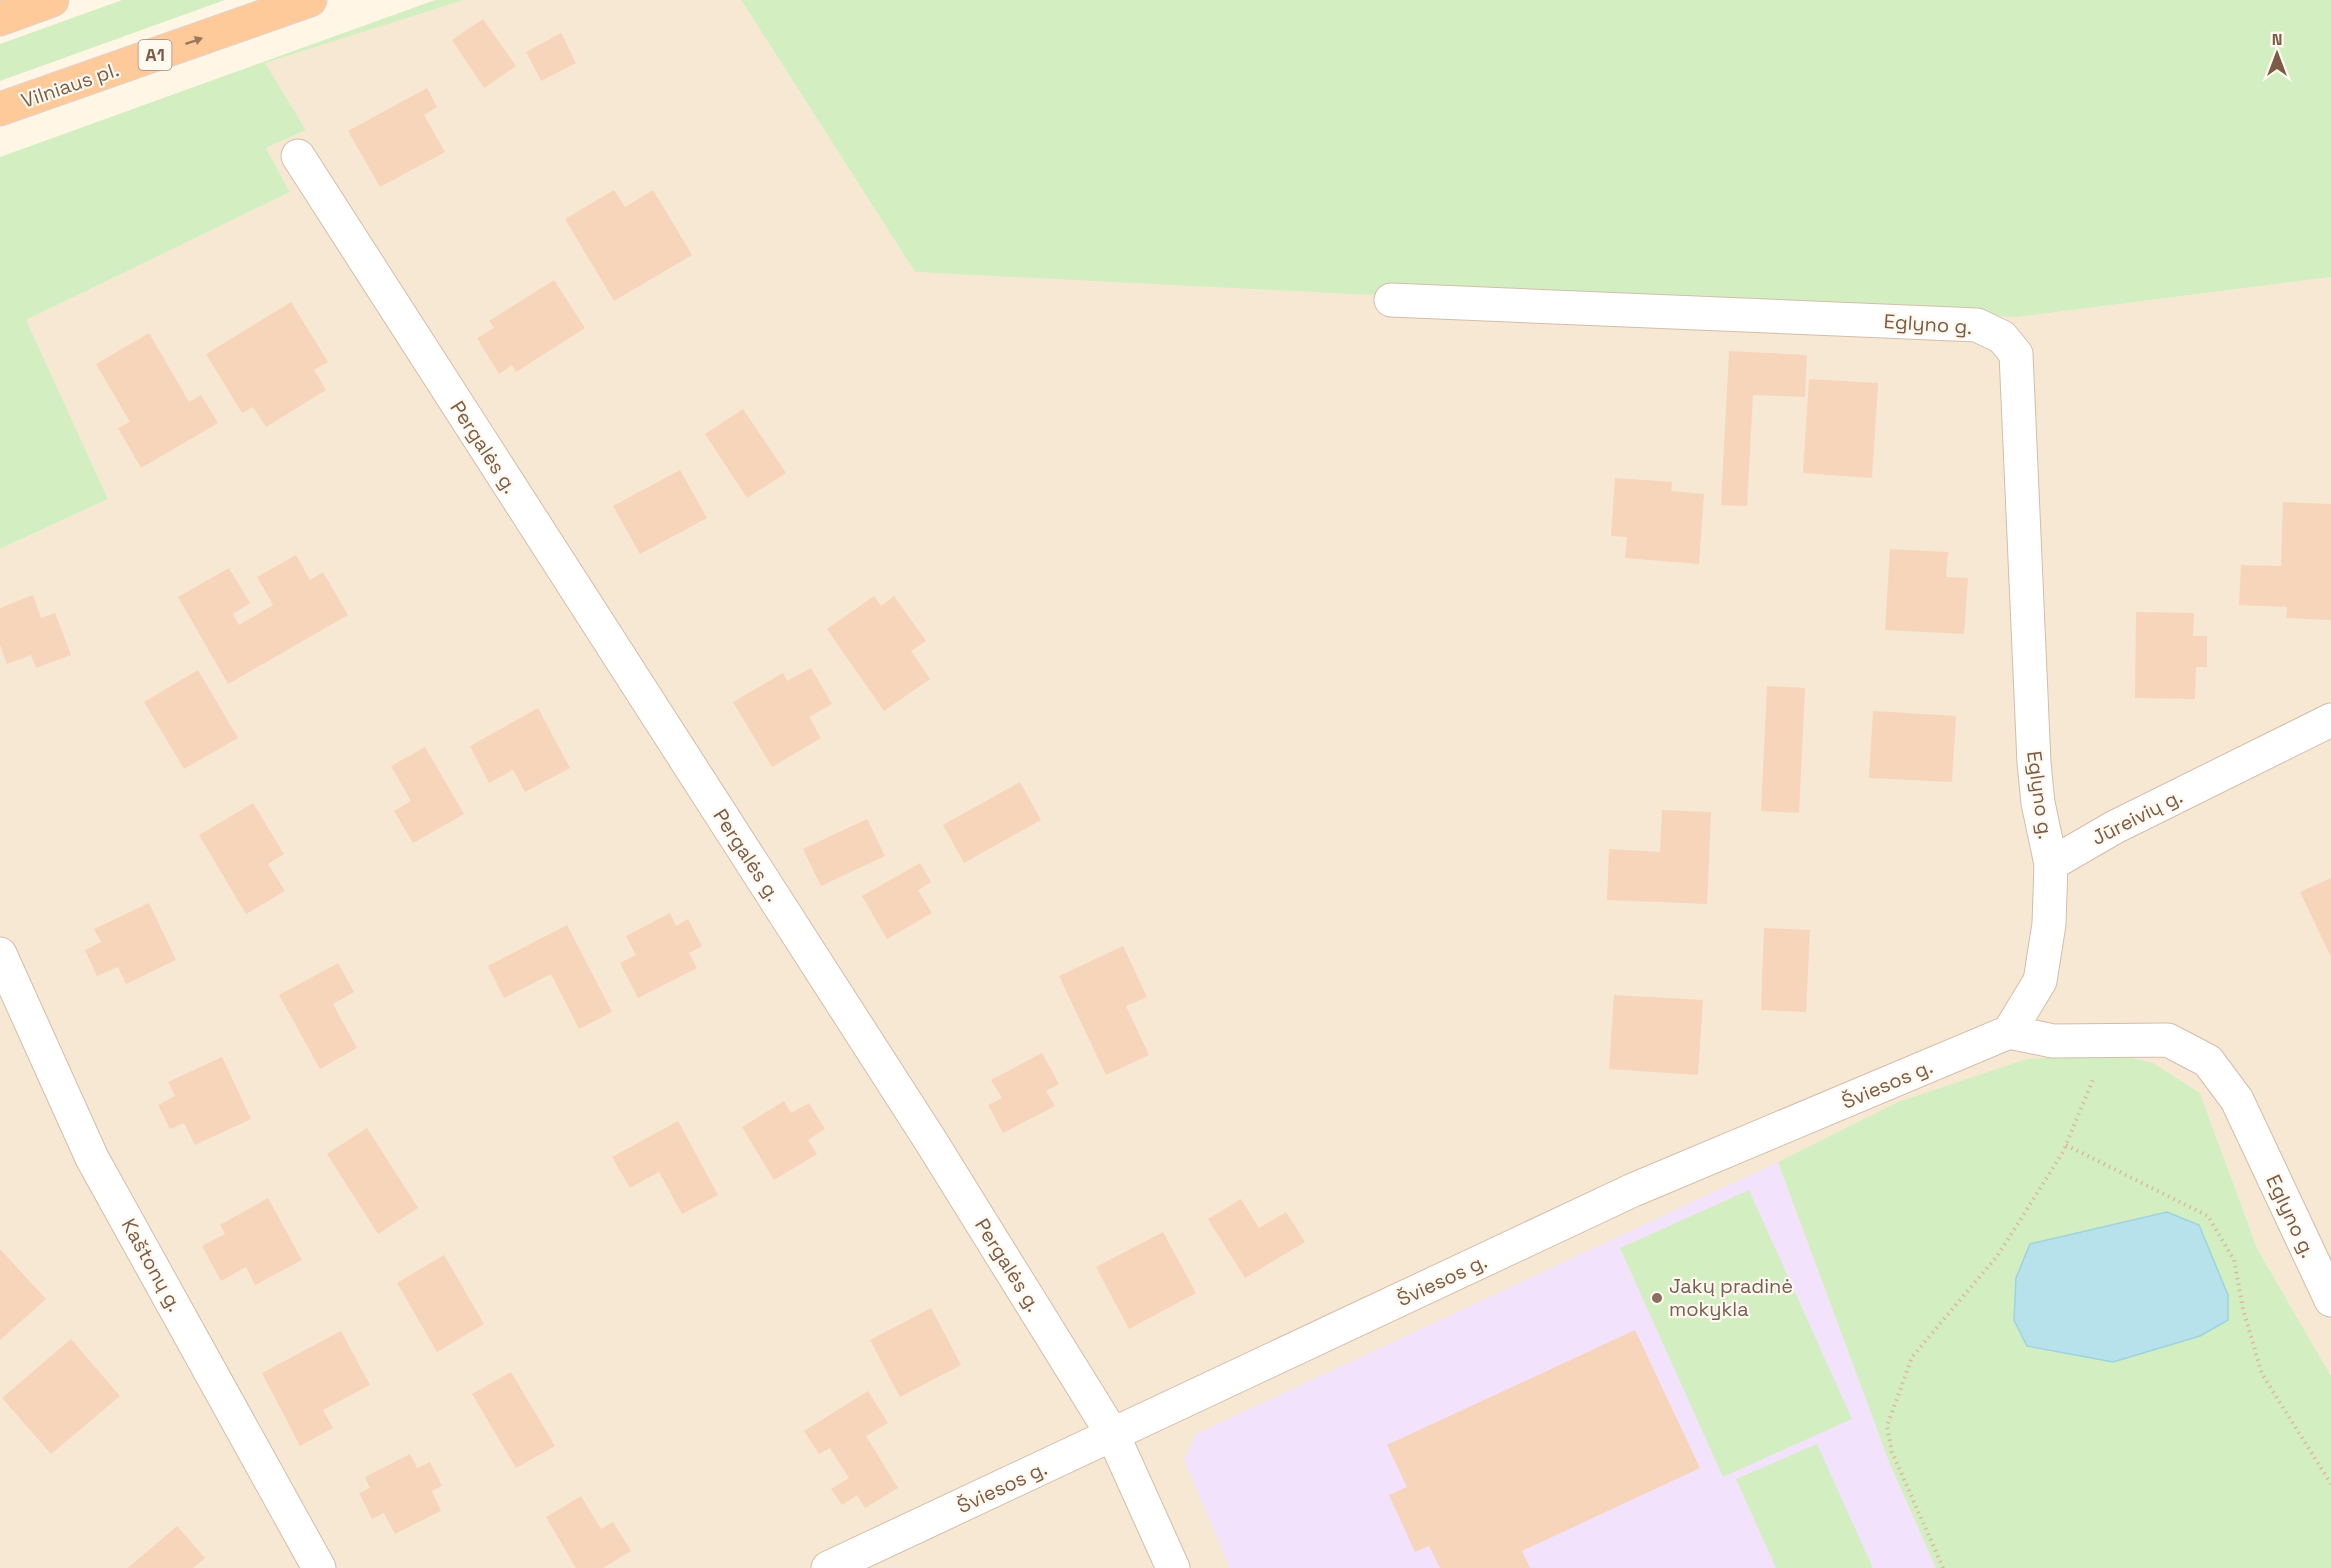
<svg xmlns="http://www.w3.org/2000/svg" width="2331" height="1568" font-family="'Space Grotesk',sans-serif">
  <style>
    .residential { fill: #f7e8d3 }
    .education { fill: #f3e2fb }
    .green { fill: #d3efc2; fill-rule: evenodd }
    .water { fill: #b8e2eb; stroke: #9dd2de; stroke-width: 1.5 }
    .building { fill: #f7d5ba }
    .lines { fill: none; stroke-linecap: round; stroke-linejoin: round }
    .minor-casing { stroke: #d3bdaa; stroke-width: 35 }
    .trunk-casing { stroke: #ddd4cf; stroke-width: 35 }
    .path { stroke: #ddb89d; stroke-width: 4; stroke-dasharray: 1.5 4.5; stroke-linecap: butt }
    .minor { stroke: #fff; stroke-width: 33 }
    .trunk { stroke: #ffca9a; stroke-width: 33 }
    .oneway { fill: #9d775c }
    .education-dot { fill: #8d6e63; stroke: #fff9ef; stroke-width: 2 }
    .labels { text-anchor: middle; stroke-width: 4.5; stroke-linejoin: round; paint-order: stroke }
    .shield { fill: #fff9ef; stroke: #a38a79; stroke-width: 1.5 }
    .shield-label { font-size: 18px; font-weight: bold; fill: #7c5b47 }
    .street-label { font-size: 20px; fill: #7c5b47; stroke: #fff9ef }
    .education-label { font-size: 20px; fill: #785e54; stroke: #fff9ef; text-anchor: start }
  </style>
  <rect width="100%" height="100%" fill="#fff6e6"/>
  <path class="residential" d="M464 0H741L915 272 2019 317 2331 277V1376L2257 1248 2200 1093 1778 1162 1936 1568H0V549L108 499 25 320 290 192 266 148 306 130 264 63Z"/>
  <path class="education" d="M1778 1162 1890 1464 1936 1568H1230L1184 1460 1196 1434Z"/>
  <g class="green">
    <path d="M122 0H225L0 81V44Z"/>
    <path d="M435 0H464L265 63 306 130 266 148 290 192 26 320 108 499 0 549V157Z"/>
    <path d="M741 0H2331V277L2019 317 1374 295 915 272Z"/>
    <path d="M2079 1056 2128 1057 2153 1063 2200 1093 2257 1248 2331 1376V1568H1936L1890 1464 1778 1162 1898 1102 2027 1059ZM2014 1320 2113 1362 2028 1347Z"/>
    <path d="M1749 1190 1852 1419 1723 1477 1620 1248Z"/>
    <path d="M1817 1444 1873 1568H1776L1736 1479Z"/>
  </g>
  <path class="water" d="M2167 1212 2199 1225 2228 1295V1320L2200 1336 2113 1362 2027 1346 2014 1320 2016 1278 2030 1244Z"/>
  <g class="building">
    <path d="M483 19 516 66 484 88 452 40Z"/>
    <path d="M561 33 576 63 541 81 526 52Z"/>
    <path d="M427 88 437 107 424 115 445 152 380 187 348 131Z"/>
    <path d="M614 190 625 207 653 190 692 255 614 301 565 219Z"/>
    <path d="M554 280 585 328 516 372 512 365 499 374 477 338 494 328 489 321Z"/>
    <path d="M291 302 328 362 314 370 326 390 266 427 253 407 242 413 206 354Z"/>
    <path d="M149 333 189 402 201 395 218 423 141 468 118 428 130 422 96 364Z"/>
    <path d="M1729 351 1807 355 1805 397 1753 395 1747 506 1721 505Z"/>
    <path d="M1809 379 1878 383 1872 478 1803 473Z"/>
    <path d="M743 409 786 473 747 498 705 434Z"/>
    <path d="M680 470 707 518 640 554 613 506Z"/>
    <path d="M1615 478 1672 482 1671 491 1704 494 1699 564 1625 558 1627 537 1611 536Z"/>
    <path d="M2283 502 2331 504V620L2286 618 2287 607 2239 605 2241 565 2281 566Z"/>
    <path d="M1890 549 1948 552 1946 577 1968 578 1964 634 1885 630Z"/>
    <path d="M296 555 310 580 323 572 348 615 228 684 178 597 229 568 250 603 233 614 239 625 273 605 257 577Z"/>
    <path d="M33 595 41 618 55 613 71 655 36 668 31 655 7 664 0 645V608Z"/>
    <path d="M874 596 881 606 894 596 926 641 911 651 930 679 884 711 827 629Z"/>
    <path d="M2136 612 2194 613 2193 636H2207V667H2196L2195 699 2135 698Z"/>
    <path d="M811 668 832 704 809 717 821 738 772 767 733 702 783 673 787 681Z"/>
    <path d="M198 670 238 738 184 769 144 702Z"/>
    <path d="M1767 686 1805 688 1799 813 1761 811Z"/>
    <path d="M538 708 570 768 525 792 513 770 489 783 470 746Z"/>
    <path d="M1873 711 1956 716 1952 782 1869 778Z"/>
    <path d="M425 747 464 814 413 843 394 811 411 801 391 766Z"/>
    <path d="M1020 782 1041 820 964 863 943 825Z"/>
    <path d="M253 803 284 854 268 864 285 891 246 914 199 835Z"/>
    <path d="M1662 810 1711 812 1707 904 1607 900 1609 849 1660 852Z"/>
    <path d="M867 819 885 856 821 886 803 849Z"/>
    <path d="M920 863 931 882 918 890 932 913 887 939 862 896Z"/>
    <path d="M2331 878V957L2300 892Z"/>
    <path d="M149 903 176 960 126 984 118 967 97 976 85 950 101 942 94 929Z"/>
    <path d="M670 913 676 926 688 919 702 946 689 953 697 968 638 998 620 963 636 955 626 936Z"/>
    <path d="M567 925 612 1012 579 1029 551 974 504 998 488 966Z"/>
    <path d="M1764 928 1810 930 1806 1012 1761 1010Z"/>
    <path d="M1123 946 1147 997 1126 1006 1149 1055 1106 1075 1059 976Z"/>
    <path d="M338 963 354 992 333 1004 357 1048 320 1069 279 995Z"/>
    <path d="M1614 995 1703 1000 1698 1075 1609 1069Z"/>
    <path d="M1042 1053 1059 1084 1046 1091 1055 1106 1003 1133 988 1105 1002 1098 991 1080Z"/>
    <path d="M222 1057 251 1119 195 1145 184 1123 170 1129 158 1105 175 1096 168 1082Z"/>
    <path d="M784 1101 791 1113 809 1103 825 1129 808 1140 817 1154 774 1180 742 1127Z"/>
    <path d="M678 1121 718 1195 682 1214 659 1172 630 1188 612 1157Z"/>
    <path d="M367 1128 418 1208 378 1234 327 1154Z"/>
    <path d="M268 1198 302 1260 255 1285 246 1267 221 1281 202 1246 225 1234 220 1225Z"/>
    <path d="M1241 1199 1259 1228 1286 1212 1305 1242 1245 1278 1208 1219Z"/>
    <path d="M1163 1232 1196 1293 1129 1329 1096 1267Z"/>
    <path d="M0 1249 46 1299 0 1340Z"/>
    <path d="M444 1255 484 1324 437 1352 397 1283Z"/>
    <path d="M931 1308 961 1365 900 1397 870 1340Z"/>
    <path d="M1635 1330 1700 1468 1522 1551 1530 1568H1440L1429 1546 1415 1552 1389 1495 1407 1487 1387 1445Z"/>
    <path d="M341 1331 370 1385 323 1410 333 1428 300 1446 262 1373Z"/>
    <path d="M71 1339 120 1396 51 1454 2 1398Z"/>
    <path d="M511 1372 555 1446 516 1468 472 1394Z"/>
    <path d="M868 1391 888 1423 866 1436 898 1488 865 1508 857 1495 842 1505 831 1489 849 1478 830 1448 819 1454 804 1431Z"/>
    <path d="M410 1454 417 1468 430 1462 442 1486 432 1491 441 1511 395 1534 384 1513 372 1519 359 1493 370 1488 365 1477Z"/>
    <path d="M581 1496 601 1529 613 1522 631 1551 603 1568H576L546 1517Z"/>
    <path d="M177 1526 205 1558 193 1568H128Z"/>
  </g>
  <g class="lines">
    <defs>
      <g id="minor">
        <path d="M298 156 932 1143 1113 1435 1173 1568"/>
        <path d="M1391 300 1977 325 2002 337 2016 354 2034 763 2038 803 2051 864"/>
        <path d="M0 954 92 1158 319 1568"/>
        <path d="M2009 1032 2053 1041 2168 1040 2208 1061 2237 1100 2331 1300"/>
        <path d="M828 1568 1633 1190 2009 1032 2040 981 2049 924 2051 864 2115 827 2331 720"/>
      </g>
      <g id="trunk">
        <path d="M0 19 52 0"/>
        <path d="M0 109 310 0"/>
      </g>
    </defs>
    <use href="#minor" class="minor-casing"/>
    <use href="#trunk" class="trunk-casing"/>
    <g class="path">
      <path d="M2066 1145 2208 1216 2234 1260 2243 1309 2262 1374 2331 1484"/>
      <path d="M1943 1568 1892 1452 1887 1426 1912 1357 1998 1255 2063 1152 2094 1077"/>
    </g>
    <use href="#minor" class="minor"/>
    <use href="#trunk" class="trunk"/>
  </g>
  <defs><path id="oneway-solid" d="M-6-.8H1V-3.2L6.5 0L1 3.2V.8H-6Z" transform="scale(1.5)"/></defs>
  <use class="oneway" href="#oneway-solid" transform="translate(194 41) rotate(-19)"/>
  <circle class="education-dot" cx="1657" cy="1298" r="6"/>
  <g class="labels">
    <rect class="shield" x="138.5" y="40" width="33" height="30" rx="4.5"/>
    <g class="shield-label">
      <text x="155" y="61">A1</text>
    </g>
    <g class="street-label">
      <text transform="translate(70 85) rotate(-19)" y="7">Vilniaus pl.</text>
      <text transform="translate(1928 324) rotate(4)" y="7">Eglyno g.</text>
      <text transform="translate(484 447) rotate(57)" y="7">Pergalės g.</text>
      <text transform="translate(2040 795) rotate(82)" y="7">Eglyno g.</text>
      <text transform="translate(2137 817) rotate(-27)" y="7">Jūreivių g.</text>
      <text transform="translate(747 855) rotate(57)" y="7">Pergalės g.</text>
      <text transform="translate(1887 1084) rotate(-23)" y="7">Šviesos g.</text>
      <text transform="translate(2291 1216) rotate(65)" y="7">Eglyno g.</text>
      <text transform="translate(152 1265) rotate(61)" y="7">Kaštonų g.</text>
      <text transform="translate(1008 1265) rotate(58)" y="7">Pergalės g.</text>
      <text transform="translate(1442 1280) rotate(-25)" y="7">Šviesos g.</text>
      <text transform="translate(1002 1487) rotate(-25)" y="7">Šviesos g.</text>
    </g>
    <g class="education-label">
      <text x="1669" y="1293">Jakų pradinė<tspan x="1669" dy="23">mokykla</tspan></text>
    </g>
  </g>
  <g transform="translate(2277 54)" stroke="#fff9ef" stroke-width="4.5" paint-order="stroke">
  <path d="M0-4.5L10 22L0 15L-10 22Z" fill="#7c5b47"/>
  <text y="-9" font-size="16" font-weight="bold" text-anchor="middle" fill="#7c5b47">N</text>
  </g>
</svg>
